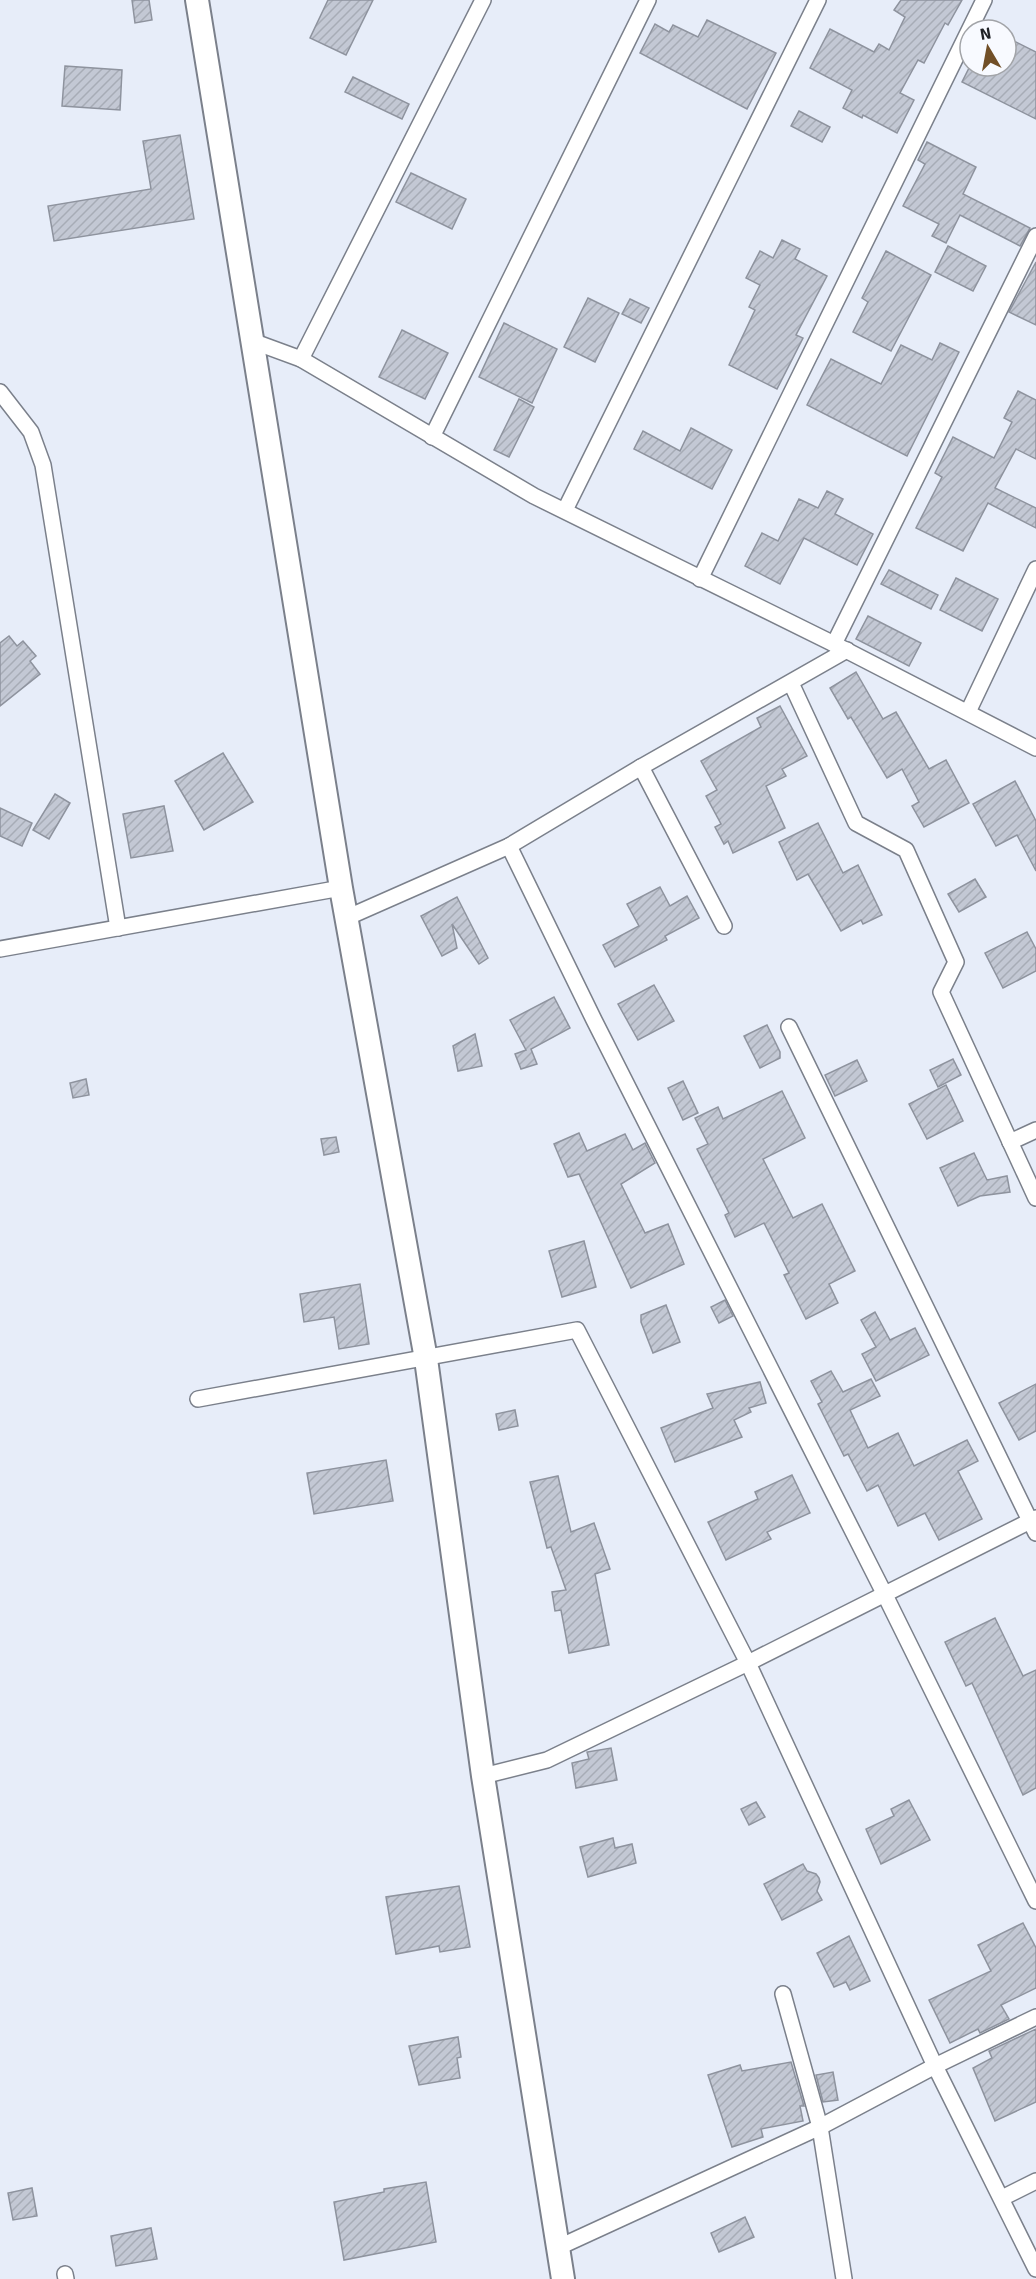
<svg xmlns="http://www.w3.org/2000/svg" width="1036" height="2279" font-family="Signika,sans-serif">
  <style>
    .building { fill: url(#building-hatch); stroke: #8e939e; stroke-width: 1.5 }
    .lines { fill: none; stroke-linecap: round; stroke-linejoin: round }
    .street-casing { stroke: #7b808b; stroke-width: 18 }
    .secondary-casing { stroke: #7b808b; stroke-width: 26 }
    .street { stroke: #fff; stroke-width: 15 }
    .secondary { stroke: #fff; stroke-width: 22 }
  </style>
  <defs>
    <pattern id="building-hatch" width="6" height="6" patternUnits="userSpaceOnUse" patternTransform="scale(1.5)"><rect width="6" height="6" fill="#c3c8d4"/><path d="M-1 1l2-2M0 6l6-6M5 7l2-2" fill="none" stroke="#a7acb6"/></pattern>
  </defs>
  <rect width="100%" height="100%" fill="#e7edf9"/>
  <g class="building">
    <path d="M132 0H149L152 20 135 23Z"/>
    <path d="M328 0H373L346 55 310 38Z"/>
    <path d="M901 0H962L948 25 945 23 924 63 918 60 900 93 914 100 897 133 863 115 862 118 843 108 852 90 810 68 830 29 874 52 879 44 889 50 905 17 894 10Z"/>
    <path d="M707 20 776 53 747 109 640 53 655 24 669 32 673 25 698 37Z"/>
    <path d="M1006 37 1036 52V119L962 82 970 66H1006Z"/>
    <path d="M65 66 122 70 120 110 62 106Z"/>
    <path d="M353 77 409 104 402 119 345 92Z"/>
    <path d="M799 111 830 127 822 142 791 126Z"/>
    <path d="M180 135 194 219 54 241 48 206 151 189 143 141Z"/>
    <path d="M927 142 976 167 963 194 1030 228 1020 246 960 215 946 243 932 236 939 224 903 206 925 164 918 160Z"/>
    <path d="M411 173 466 199 452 229 396 202Z"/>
    <path d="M782 240 800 249 795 259 827 276 796 335 803 338 777 389 729 365 755 310 749 307 760 285 746 278 760 251 773 258Z"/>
    <path d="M948 246 986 266 973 291 935 272Z"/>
    <path d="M886 251 931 275 891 351 853 332 868 302 862 298Z"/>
    <path d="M1036 262V325L1009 312Z"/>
    <path d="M588 298 619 313 595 362 564 347Z"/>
    <path d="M630 299 649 308 641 323 622 314Z"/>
    <path d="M504 323 557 349 532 403 479 377Z"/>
    <path d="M402 330 448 353 425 399 379 377Z"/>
    <path d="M940 343 959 352 907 456 807 405 831 359 881 384 901 345 932 360Z"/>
    <path d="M1018 391 1036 400V459L1016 449 995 488 1036 508V528L988 503 963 551 916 528 942 477 935 473 953 437 994 458 1012 422 1004 418Z"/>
    <path d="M519 399 534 407 509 457 494 450Z"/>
    <path d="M691 428 732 450 712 489 634 449 643 431 680 451Z"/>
    <path d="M827 491 843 499 835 514 873 534 857 565 804 538 780 584 745 566 762 533 778 541 799 499 818 508Z"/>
    <path d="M889 570 938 595 931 609 881 584Z"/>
    <path d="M956 578 998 599 982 631 940 610Z"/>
    <path d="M868 616 921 643 909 666 856 639Z"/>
    <path d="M9 636 17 646 23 641 36 656 30 661 40 674 0 706V643Z"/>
    <path d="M856 672 883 719 896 712 929 769 946 760 969 803 924 827 912 806 919 802 902 769 887 778 851 717 848 719 830 688Z"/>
    <path d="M780 706 807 756 782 769 786 776 766 786 785 828 733 853 728 841 724 844 715 827 721 824 706 796 717 790 701 761 761 727 757 718Z"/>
    <path d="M223 753 253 802 204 830 175 781Z"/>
    <path d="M1015 781 1036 821V871L1017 835 996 846 973 804Z"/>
    <path d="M55 794 70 803 49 839 33 830Z"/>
    <path d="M164 806 173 851 131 858 123 814Z"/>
    <path d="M0 808 32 823 22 846 0 836Z"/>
    <path d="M818 823 843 873 858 865 882 915 863 924 861 920 841 931 808 874 797 880 779 842Z"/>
    <path d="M975 879 986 897 959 912 948 894Z"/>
    <path d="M660 887 670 906 687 896 699 918 665 936 667 940 615 967 603 945 639 926 627 904Z"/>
    <path d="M457 897 488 958 479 964 452 924 457 948 442 956 421 916Z"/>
    <path d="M1027 932 1036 949V971L1003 988 985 953Z"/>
    <path d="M654 985 674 1021 638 1040 618 1004Z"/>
    <path d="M554 997 570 1028 531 1049 537 1064 521 1069 515 1054 526 1050 510 1020Z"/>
    <path d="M767 1025 780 1052V1058L760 1068 744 1036Z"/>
    <path d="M475 1034 482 1066 458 1071 453 1046Z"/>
    <path d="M953 1059 961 1075 938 1087 930 1070Z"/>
    <path d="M857 1060 867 1081 835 1096 825 1075Z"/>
    <path d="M86 1079 89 1095 73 1098 70 1083Z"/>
    <path d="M683 1081 698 1113 683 1120 668 1088Z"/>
    <path d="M946 1085 963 1121 927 1139 909 1104Z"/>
    <path d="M782 1091 805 1138 763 1159 765 1163 793 1218 822 1204 855 1271 829 1284 838 1303 806 1319 784 1275 789 1273 764 1223 735 1237 725 1215 729 1213 697 1149 708 1144 695 1118 718 1107 723 1119Z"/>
    <path d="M579 1133 587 1151 625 1134 633 1150 645 1143 655 1163 621 1184 645 1233 668 1224 684 1264 631 1288 579 1174 568 1177 554 1144Z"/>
    <path d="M336 1137 339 1152 324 1155 321 1139Z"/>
    <path d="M974 1153 987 1180 1007 1176 1010 1192 980 1196 958 1206 940 1168Z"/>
    <path d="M584 1241 596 1287 562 1297 549 1251Z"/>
    <path d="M360 1284 369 1344 339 1349 334 1317 304 1322 300 1294Z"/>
    <path d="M725 1300 733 1316 719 1323 711 1307Z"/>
    <path d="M666 1305 680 1342 653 1353 641 1322V1315Z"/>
    <path d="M875 1312 890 1340 915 1328 929 1355 876 1381 862 1354 876 1347 861 1320Z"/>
    <path d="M831 1371 843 1392 871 1379 880 1396 850 1410 868 1448 898 1433 914 1466 967 1440 978 1461 958 1471 982 1519 939 1540 925 1513 898 1526 878 1485 867 1491 848 1454 844 1456 818 1404 822 1402 811 1381Z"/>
    <path d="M760 1382 766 1403 749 1408 751 1412 734 1420 742 1437 675 1462 661 1428 713 1408 707 1394Z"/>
    <path d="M1036 1384V1431L1019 1440 999 1403Z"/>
    <path d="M515 1410 518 1426 499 1430 496 1414Z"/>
    <path d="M386 1460 393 1501 314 1514 307 1473Z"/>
    <path d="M792 1475 810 1513 767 1532 771 1539 726 1560 708 1522 758 1499 755 1492Z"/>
    <path d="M558 1476 571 1532 594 1523 610 1569 595 1574 609 1645 569 1653 561 1610 555 1611 552 1592 566 1590 551 1547 547 1548 530 1482Z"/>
    <path d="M995 1618 1023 1676 1036 1670V1788L1023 1795 972 1683 966 1686 945 1642Z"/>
    <path d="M611 1748 617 1780 576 1788 572 1763 589 1759 587 1752Z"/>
    <path d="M909 1800 930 1840 881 1864 866 1829 894 1816 891 1809Z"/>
    <path d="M756 1802 765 1817 749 1825 741 1809Z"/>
    <path d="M613 1838 615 1848 632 1844 636 1863 588 1877 580 1847Z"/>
    <path d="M803 1864 807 1871 816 1874 819 1878 820 1882 817 1891 822 1900 782 1920 764 1884Z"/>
    <path d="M459 1886 470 1947 440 1952 439 1946 396 1954 386 1897Z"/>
    <path d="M1023 1923 1036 1948V1988L1001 2005 1009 2019 980 2033 978 2029 950 2043 929 2000 991 1971 978 1945Z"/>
    <path d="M849 1936 870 1981 850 1990 846 1982 834 1987 817 1953Z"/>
    <path d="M1036 2029V2102L995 2121 973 2068 992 2058 989 2051Z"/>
    <path d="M458 2037 461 2057 457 2058 460 2078 419 2085 409 2046Z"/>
    <path d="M791 2062 804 2106H800L803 2121 761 2129 763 2137 732 2147 708 2075 740 2065 742 2071Z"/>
    <path d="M833 2072 838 2100 823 2102 816 2075Z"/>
    <path d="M426 2182 436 2242 344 2260 334 2202 384 2192V2189Z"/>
    <path d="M32 2188 37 2216 13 2220 8 2193Z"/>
    <path d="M745 2217 754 2237 719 2252 711 2233Z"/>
    <path d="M151 2228 157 2259 116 2266 111 2236Z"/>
  </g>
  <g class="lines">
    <defs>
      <g id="street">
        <path d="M252 341 301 359 534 496 834 644 1036 748"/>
        <path d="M301 359 483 0"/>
        <path d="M0 392 31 432 43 465 118 928"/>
        <path d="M432 437 648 0"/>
        <path d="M565 510 818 0"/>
        <path d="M700 579 984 0"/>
        <path d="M834 644 1036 236"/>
        <path d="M791 683 856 823 906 850 956 962 941 992 1036 1198"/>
        <path d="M968 712 1036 569"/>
        <path d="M641 767 724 926"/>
        <path d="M509 846 594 1020 885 1595 1036 1901"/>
        <path d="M346 918 509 846 641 767 847 650"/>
        <path d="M0 949 341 888"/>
        <path d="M789 1027 1036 1533"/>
        <path d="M1010 1142 1036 1130"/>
        <path d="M198 1399 577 1330 748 1663 935 2066 1036 2269"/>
        <path d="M483 1776 547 1760 748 1663 1036 1518"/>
        <path d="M783 1994 820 2127 844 2279"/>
        <path d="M1002 2198 1036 2181"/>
        <path d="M557 2248 820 2127 935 2066 1036 2017"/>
        <path d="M65 2274 66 2279"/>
      </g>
      <path id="secondary" d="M197 0 341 888 426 1359 483 1776 563 2279"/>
    </defs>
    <use href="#street" class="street-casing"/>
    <use href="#secondary" class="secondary-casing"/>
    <use href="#street" class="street"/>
    <use href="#secondary" class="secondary"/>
  </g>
  <g transform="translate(988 48) rotate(350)"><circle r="28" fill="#f8faff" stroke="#a2a4a8" stroke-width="1.5"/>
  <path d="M0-4.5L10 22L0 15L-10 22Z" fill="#714f27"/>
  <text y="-9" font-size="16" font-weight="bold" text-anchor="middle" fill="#202226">N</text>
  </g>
</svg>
